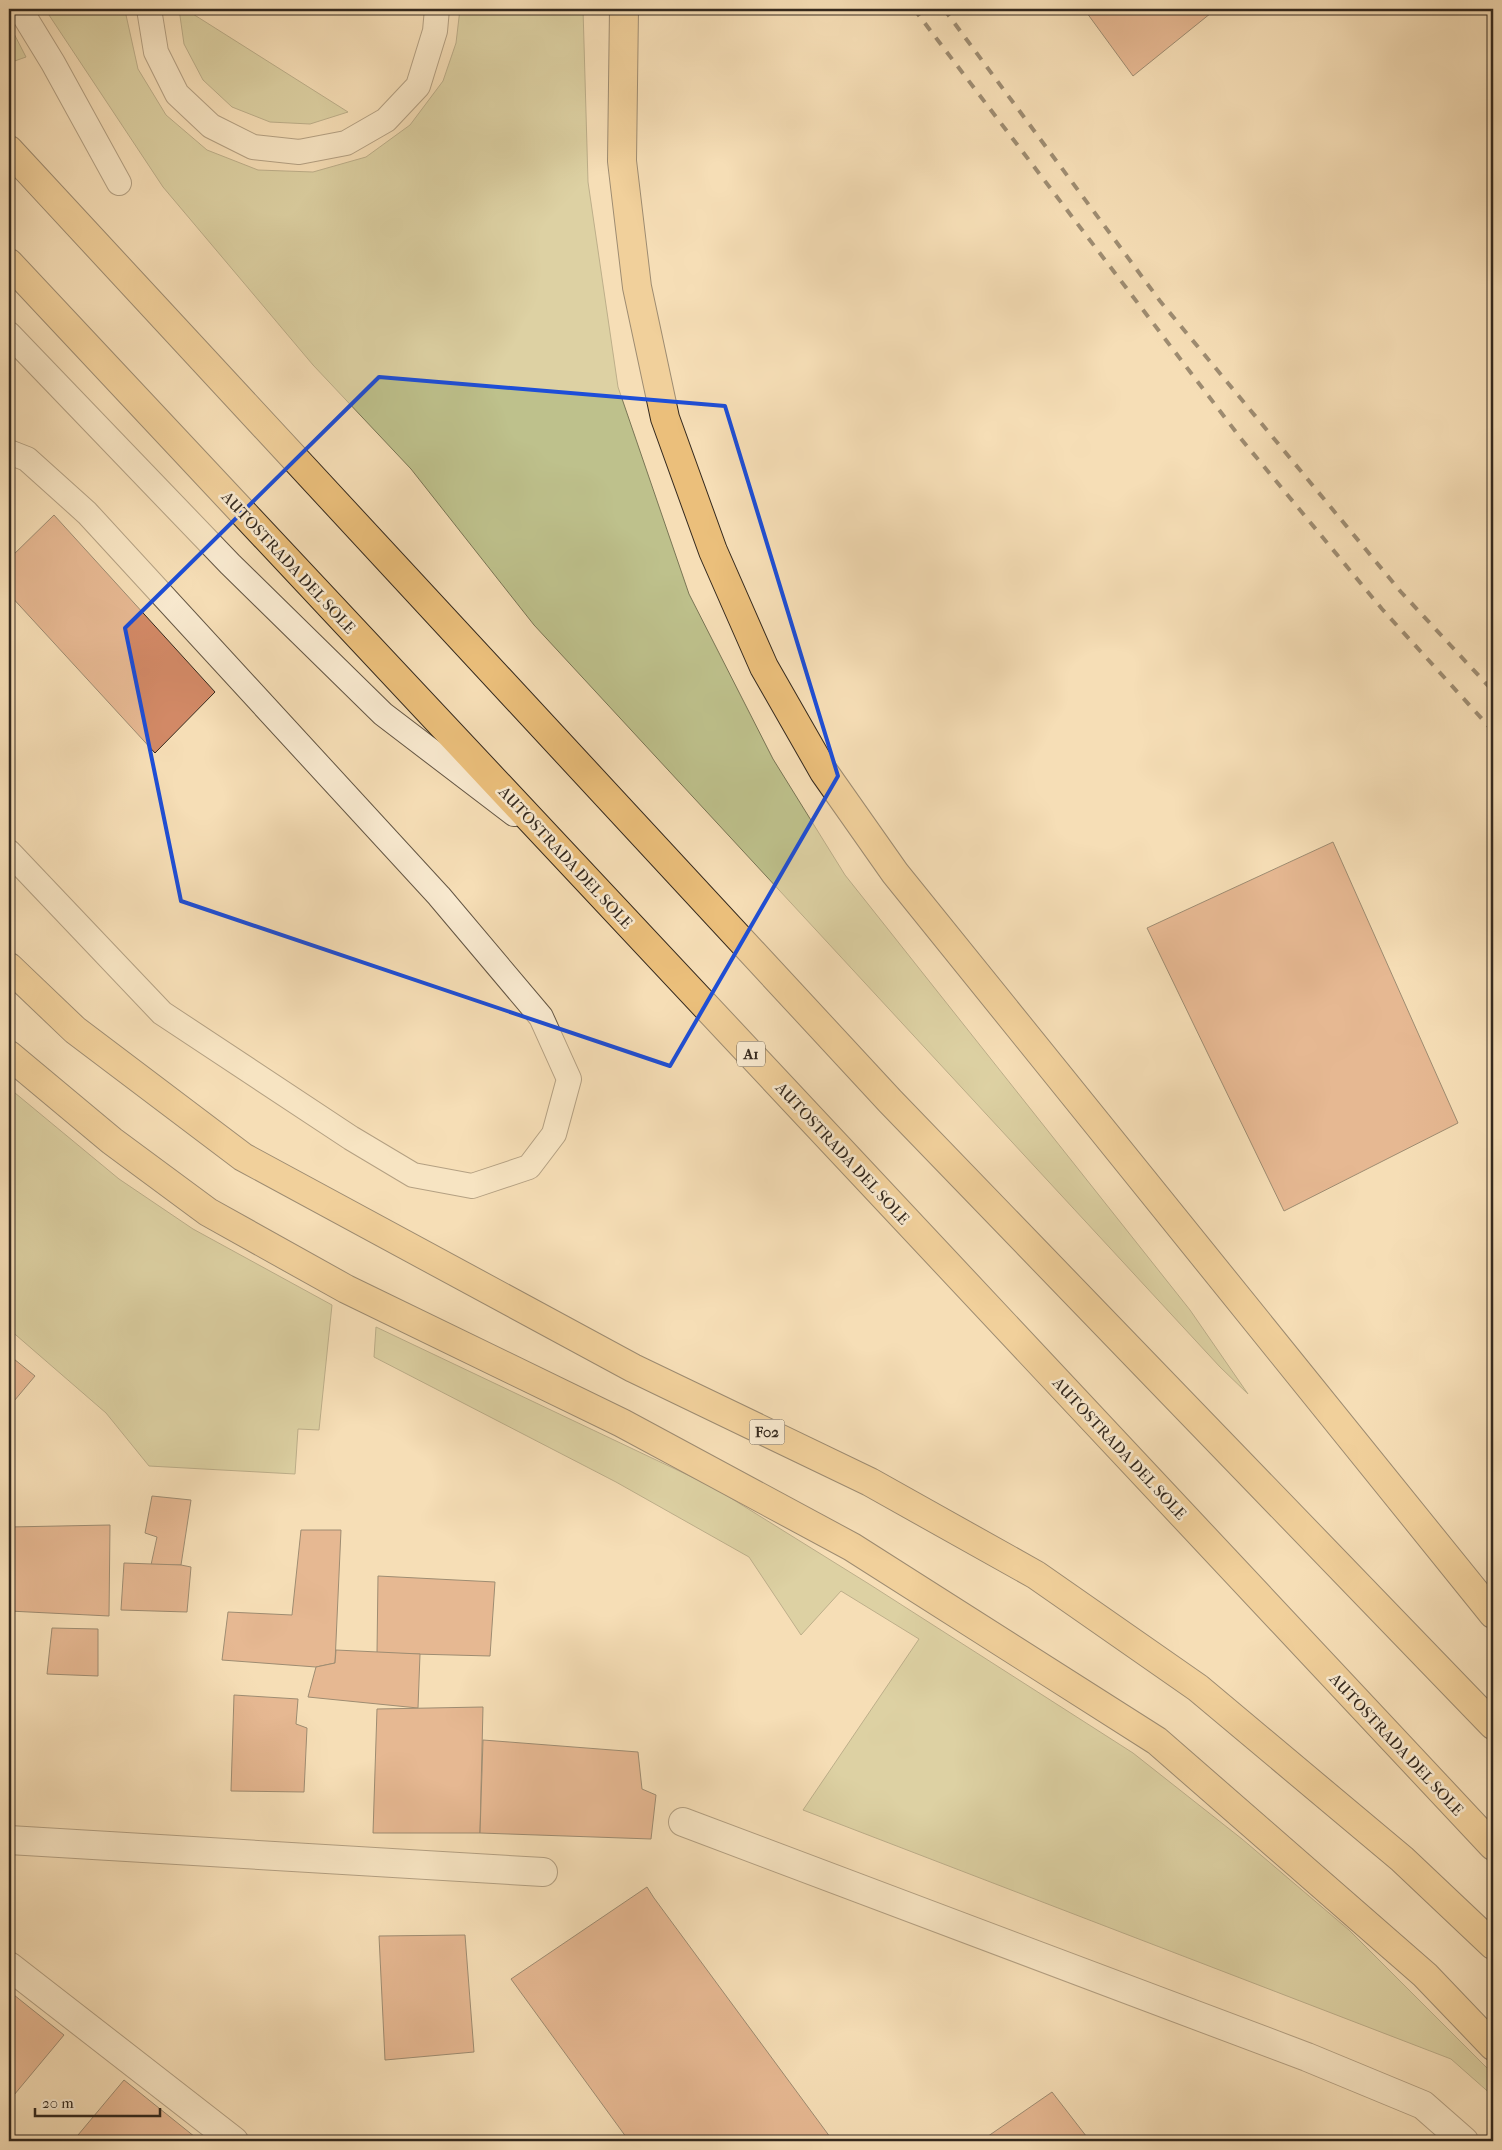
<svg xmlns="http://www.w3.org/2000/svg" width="1502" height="2150" font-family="'IM FELL French Canon',serif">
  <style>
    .green { fill: #bec18c; stroke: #797555 }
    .building { fill: #d28966; stroke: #34291e }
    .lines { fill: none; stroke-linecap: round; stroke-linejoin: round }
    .service-casing { stroke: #645644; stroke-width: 26 }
    .minor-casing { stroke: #645644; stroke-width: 30 }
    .motorway-casing { stroke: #34291e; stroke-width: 30 }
    .service { stroke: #f9ead0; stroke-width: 24 }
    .minor { stroke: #f9ead0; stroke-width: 28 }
    .motorway { stroke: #ebbf7b; stroke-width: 28 }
    .rail { stroke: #34291e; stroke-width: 4; stroke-dasharray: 9 9; stroke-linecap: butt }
    .marked { fill: none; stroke: #1d4ed8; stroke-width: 4; stroke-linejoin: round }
    .labels { text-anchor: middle; stroke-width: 5; stroke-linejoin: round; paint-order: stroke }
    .shield { fill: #f9ead0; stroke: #6f6353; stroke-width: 1 }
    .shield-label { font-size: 15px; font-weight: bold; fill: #34291e }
    .street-label { font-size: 16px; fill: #34291e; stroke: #f9ead0 }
  </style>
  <rect width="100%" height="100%" fill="#f6deb6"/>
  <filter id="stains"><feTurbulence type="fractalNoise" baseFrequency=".004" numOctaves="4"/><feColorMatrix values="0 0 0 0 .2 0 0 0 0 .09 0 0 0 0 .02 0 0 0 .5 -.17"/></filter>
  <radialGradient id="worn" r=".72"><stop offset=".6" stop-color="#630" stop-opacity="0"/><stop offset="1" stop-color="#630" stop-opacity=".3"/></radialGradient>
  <g class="green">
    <path d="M45 9H126V15L138 69 166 115 207 150 258 170 313 172 366 157 410 125 443 81 456 43 460 9H583L588 182 618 387 689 594 773 759 845 875 1190 1310 1248 1394 1220 1367 534 625 411 469 313 365 163 187Z"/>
    <path d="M179 9H185L348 112 310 124 270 122 232 107 203 80 184 44Z"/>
    <path d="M9 24 26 57 9 63Z"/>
    <path d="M9 1088 119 1179 193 1229 332 1305 319 1430 298 1429 295 1474 149 1466 106 1413 9 1329V1163L12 1160 9 1158Z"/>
    <path d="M376 1327 713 1487 869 1584 1133 1753 1242 1839 1349 1930 1493 2074V2096L1451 2059 803 1810 919 1639 841 1591 801 1635 749 1557 616 1482 374 1357Z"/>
  </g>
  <g class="building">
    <path d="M1084 9H1216L1133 76Z"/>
    <path d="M54 515 215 692 155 753 9 594V559Z"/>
    <path d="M1333 842 1458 1123 1284 1211 1147 928Z"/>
    <path d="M9 1355 35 1376 9 1407Z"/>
    <path d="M152 1496 191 1500 181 1565H151L157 1537 145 1533Z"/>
    <path d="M110 1525 109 1616 9 1611V1527Z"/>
    <path d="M301 1530H341L335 1663 316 1667 222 1660 228 1612 292 1615Z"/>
    <path d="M124 1563 181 1565 191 1567 187 1612 121 1610Z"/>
    <path d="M378 1576 495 1582 490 1656 377 1653Z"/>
    <path d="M52 1628 98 1629V1676L47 1674Z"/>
    <path d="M336 1650 420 1654 418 1708 308 1697 316 1667 335 1663Z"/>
    <path d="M234 1695 298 1699 296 1724 307 1728 304 1792 231 1791Z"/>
    <path d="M483 1707 480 1833H373L377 1709Z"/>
    <path d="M483 1740 638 1752 642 1789 656 1795 651 1839 480 1833Z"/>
    <path d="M647 1887 654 1898 833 2141H629L511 1979Z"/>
    <path d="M465 1935 474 2052 385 2060 379 1936Z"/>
    <path d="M9 1991 64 2035 9 2101Z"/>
    <path d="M124 2080 200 2141H73Z"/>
    <path d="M1052 2092 1090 2141H981Z"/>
  </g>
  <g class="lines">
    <defs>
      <g id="service">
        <path d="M20 9 53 63 119 183"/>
        <path d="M149 9 156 52 177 94 211 126 253 147 299 152 346 143 386 120 418 86 435 31 437 9"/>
        <path d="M9 334 230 564 383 714 514 814"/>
        <path d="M9 452 27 459 87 513 439 896 541 1017 569 1079 554 1134 529 1167 472 1186 413 1175 351 1138 162 1013 9 852"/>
      </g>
      <g id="minor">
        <path d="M683 1822 1307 2057 1423 2105 1464 2141"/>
        <path d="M9 1840 543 1872"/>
        <path d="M9 1966 234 2141"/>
      </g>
      <g id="motorway">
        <path d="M624 9 622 161 637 287 665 418 713 551 764 667 824 772 895 873 1493 1614"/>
        <path d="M9 150 890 1101 1493 1725"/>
        <path d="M9 263 1493 1846"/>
        <path d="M9 967 75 1030 243 1157 633 1368 870 1482 1036 1575 1198 1688 1402 1859 1493 1945"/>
        <path d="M9 1055 112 1141 208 1212 346 1289 622 1423 852 1547 1157 1741 1425 1975 1493 2046"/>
      </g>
    </defs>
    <use href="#service" class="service-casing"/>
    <use href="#minor" class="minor-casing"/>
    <use href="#motorway" class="motorway-casing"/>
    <use href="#service" class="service"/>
    <use href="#minor" class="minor"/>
    <use href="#motorway" class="motorway"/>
    <g class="rail">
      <path d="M914 9 1242 440 1382 609 1493 731"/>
      <path d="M944 9 1160 301 1401 592 1493 691"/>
    </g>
  </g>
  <path d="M0 0H1502V2150H0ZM379 377 725 406 838 776 670 1066 181 901 125 628Z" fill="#f6deb6" fill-opacity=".55" fill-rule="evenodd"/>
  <path class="marked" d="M379 377 725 406 838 776 670 1066 181 901 125 628Z"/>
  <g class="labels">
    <g class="shield">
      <rect x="737" y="1041.5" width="28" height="25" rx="4"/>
      <rect x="749.5" y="1419.5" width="35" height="25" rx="4"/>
    </g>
    <g class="shield-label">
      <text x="751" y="1059">A1</text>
      <text x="767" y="1437">F02</text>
    </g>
    <g class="street-label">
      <text transform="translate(289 562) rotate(47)" y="6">AUTOSTRADA DEL SOLE</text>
      <text transform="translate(566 857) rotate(47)" y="6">AUTOSTRADA DEL SOLE</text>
      <text transform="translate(843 1153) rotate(47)" y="6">AUTOSTRADA DEL SOLE</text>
      <text transform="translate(1120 1448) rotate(47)" y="6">AUTOSTRADA DEL SOLE</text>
      <text transform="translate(1397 1744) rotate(47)" y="6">AUTOSTRADA DEL SOLE</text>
    </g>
  </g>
  <rect width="1502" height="2150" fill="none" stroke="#f6deb6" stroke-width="30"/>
  <rect x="10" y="10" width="1482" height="2130" fill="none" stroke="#34291e" stroke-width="2.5"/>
  <rect x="15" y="15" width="1472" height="2120" fill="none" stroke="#34291e"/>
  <path d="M35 2108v8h125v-8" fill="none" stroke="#34291e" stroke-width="2.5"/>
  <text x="42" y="2108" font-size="15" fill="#34291e" stroke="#f9ead0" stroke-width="4" paint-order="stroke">20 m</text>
  <rect width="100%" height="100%" filter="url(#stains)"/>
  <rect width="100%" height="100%" fill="url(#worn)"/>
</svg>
